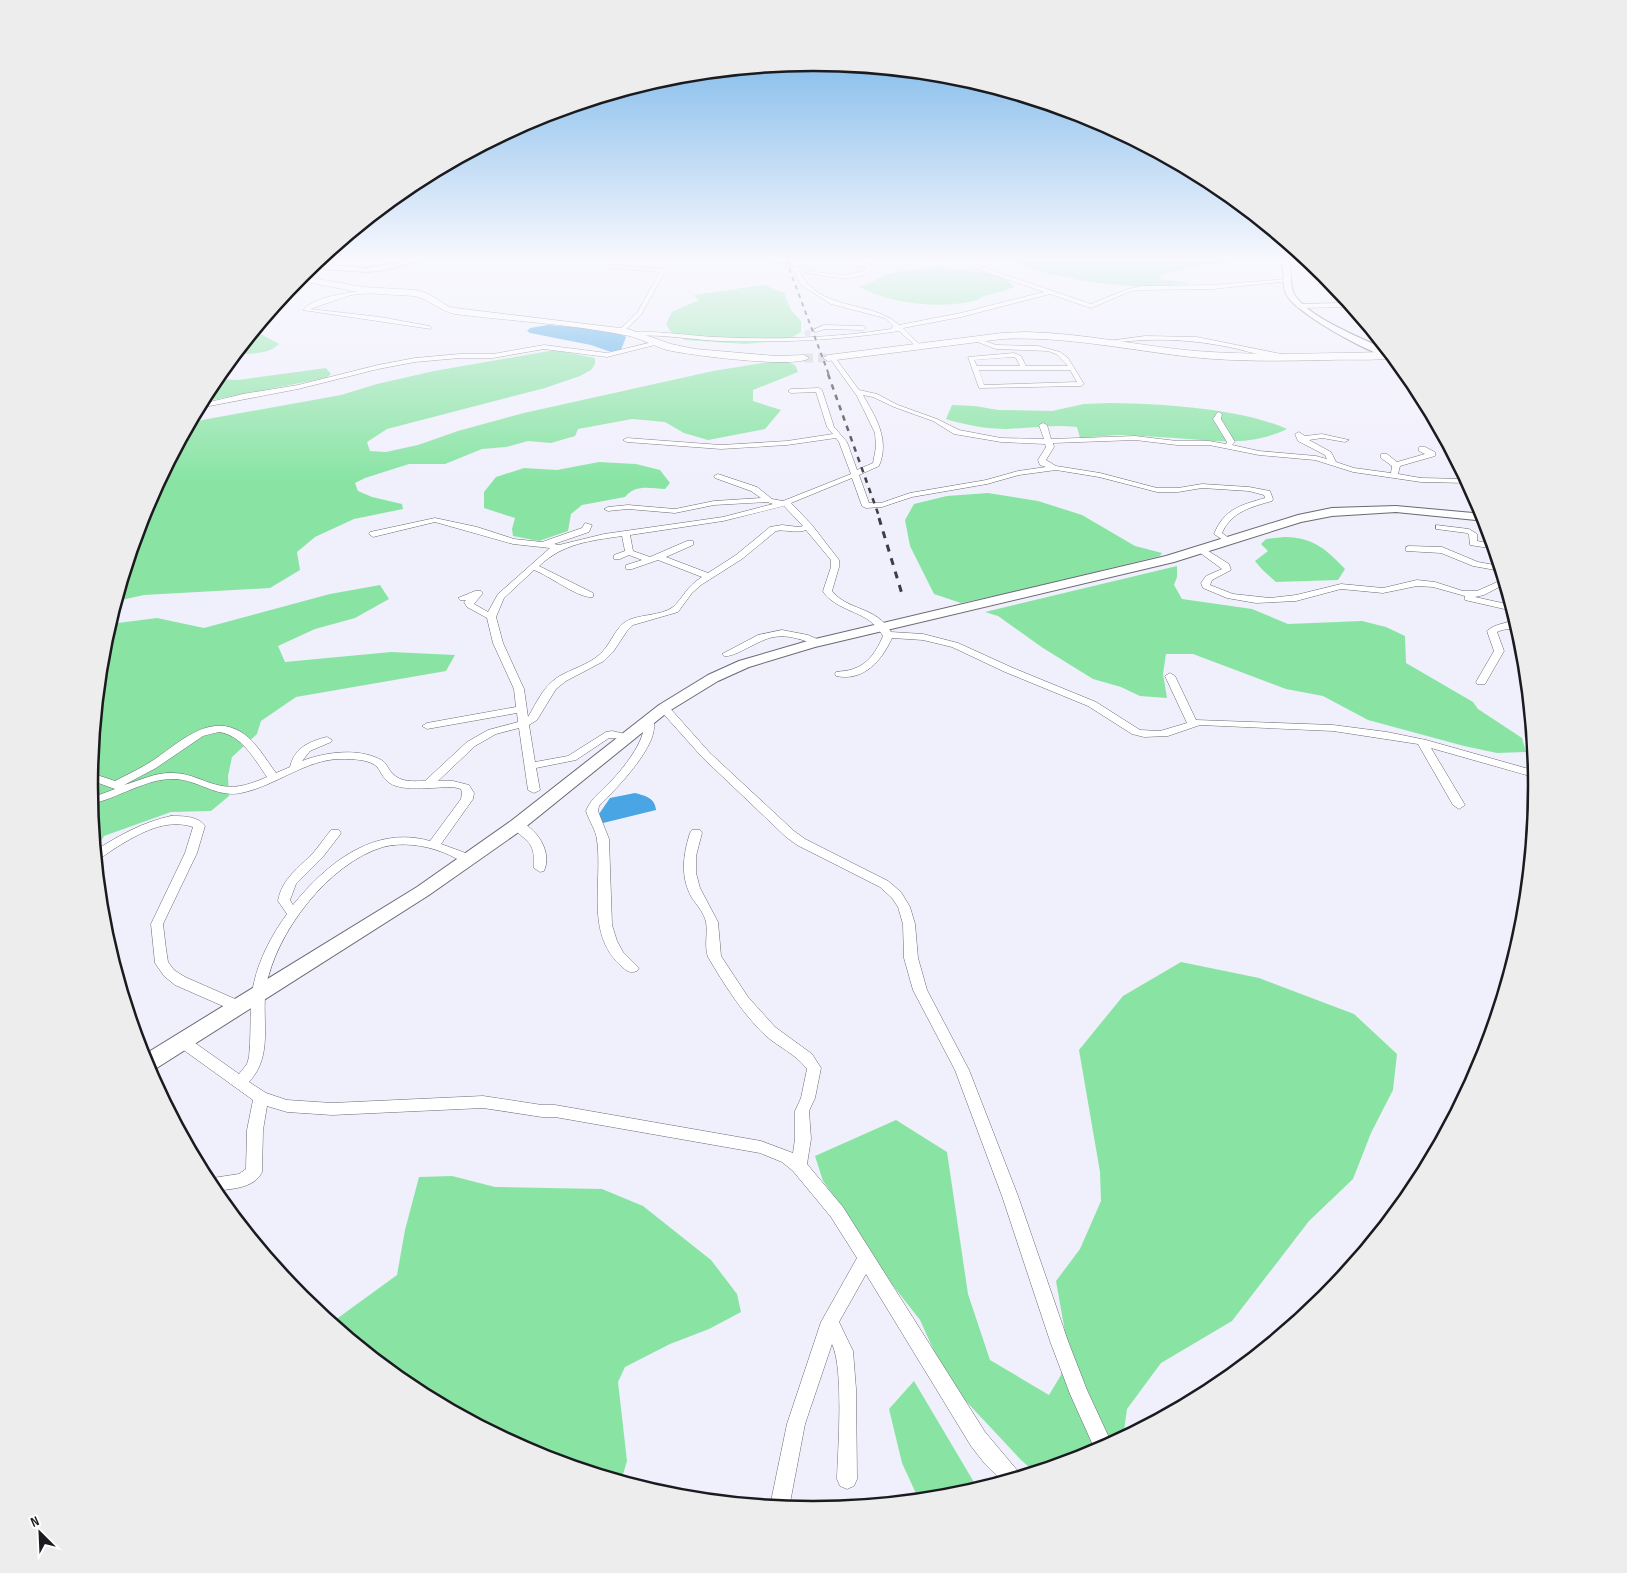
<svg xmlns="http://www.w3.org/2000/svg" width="1627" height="1573" font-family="'Sofia Sans Condensed',sans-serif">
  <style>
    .green { fill: #89e4a4 }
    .water { fill: #49a5e3 }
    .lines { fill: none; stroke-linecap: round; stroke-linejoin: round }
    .street-tunnel { stroke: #d0cfdb; stroke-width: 5.5; stroke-dasharray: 5.5 3; stroke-linecap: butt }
    .primary-tunnel { stroke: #d0cfdb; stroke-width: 9; stroke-dasharray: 9 5; stroke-linecap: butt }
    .street-casing { stroke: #6a6974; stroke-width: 1 }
    .secondary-casing { stroke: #6a6974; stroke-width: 2 }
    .primary-casing { stroke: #6a6974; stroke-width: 1 }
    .street { fill: #fff; fill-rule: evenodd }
    .secondary { fill: #fff; fill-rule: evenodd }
    .primary { fill: #fff; fill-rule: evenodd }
    .rail-far2 { stroke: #3e3d43; stroke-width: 2; stroke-dasharray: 4.5 4.5; stroke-linecap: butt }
    .rail-far1 { stroke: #3e3d43; stroke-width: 2.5; stroke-dasharray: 5.5 5.5; stroke-linecap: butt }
    .rail { stroke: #3e3d43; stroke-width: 3; stroke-dasharray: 7 7; stroke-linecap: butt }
    .rim { fill: none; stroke: #1b1b1f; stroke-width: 2.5 }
  </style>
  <rect width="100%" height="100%" fill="#f0effc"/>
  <g class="green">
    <path d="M1014 260H1187L1193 261 1197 260H1236L1234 262 1209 264 1159 275 1161 279 1191 283C1146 289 1104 286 1061 276 1044 273 1028 270 1014 260Z"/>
    <path d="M945 268C964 270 1004 271 1014 287 1004 291 994 293 984 296 980 298 978 300 974 301 937 309 892 304 859 287 870 284 878 278 889 274 906 268 927 269 945 268Z"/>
    <path d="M764 285 784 293 791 310 801 321V332L787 340 746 344 685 340 671 332 666 324 672 312 699 300 694 295Z"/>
    <path d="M255 331 279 344C268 355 251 353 236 355Z"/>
    <path d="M555 350 595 358V364L591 370 580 376 545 388 387 429 367 442 370 451 386 452 418 445 458 431 524 413 713 371 782 360 795 365 798 372 753 390V401L781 410 765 429 708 440 684 433 665 422 632 419 578 429 575 436 551 443 528 441 506 447 482 449 445 464H409L365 478 355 483 358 491 372 497 402 504 403 509 354 519 315 537 297 552 300 570 270 588 144 595 117 601 145 509 191 422 341 395 377 384 434 371Z"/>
    <path d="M326 368 331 374 326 378 202 402 216 379 238 380Z"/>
    <path d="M1111 403C1163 404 1239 408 1287 429 1253 445 1223 442 1188 439 1166 437 1144 436 1122 435 1109 435 1094 437 1080 438L1077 427C1053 424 1031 428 1007 429 987 429 965 425 946 419L952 405 975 406 998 410 1052 411 1084 404Z"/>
    <path d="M599 462 636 464 660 470 670 483 665 489C650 488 635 484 625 497L582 505 571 514 568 531 539 541 513 536 512 529 515 518 484 508V492L496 477 524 468 557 470Z"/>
    <path d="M988 493 1038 501 1082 515 1135 546 1162 553 1160 556 1014 592 961 603 934 594 910 546 905 520 914 504 947 496Z"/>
    <path d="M1285 537C1314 538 1326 549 1345 569L1338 580 1276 582C1268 575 1261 569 1255 561L1268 551 1261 544 1266 539Z"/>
    <path d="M1177 566V577L1174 585 1182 599 1252 609 1288 624 1362 621 1386 627 1405 636 1406 663 1473 702 1478 709 1522 738 1526 752 1497 753 1464 746 1368 720 1323 696 1286 689 1193 654H1166L1163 674 1167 698 1140 696 1121 687 1093 679 1043 648 998 616 985 612Z"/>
    <path d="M380 585 389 599 355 618 315 629 278 646 285 662 391 652 455 655 446 671 296 697 261 721 257 734 232 757 228 776 229 796 211 811 171 812 104 836 96 849 90 786 103 645 110 624 157 618 204 628 330 594Z"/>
    <path d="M1181 962 1259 978 1354 1014 1397 1054 1393 1090 1371 1133 1353 1179 1309 1221 1232 1321 1161 1363 1127 1409 1123 1438 1090 1455 1035 1472 1021 1460 963 1398 940 1364 920 1320 862 1246 845 1212 823 1181 815 1156 896 1120 947 1152 968 1294 990 1360 1049 1395 1061 1375 1065 1332 1056 1281 1080 1249 1101 1201 1100 1172 1079 1050 1123 996Z"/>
    <path d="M452 1176 495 1187 602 1189 643 1206 711 1260 737 1294 741 1312 709 1329 670 1344 625 1367 618 1382 627 1461 621 1481 536 1455 411 1388 331 1323 397 1275 405 1230 419 1177Z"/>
    <path d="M914 1381 978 1489 954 1497 919 1500 902 1463 889 1409Z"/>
  </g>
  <g class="water">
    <path d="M548 325C564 327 616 328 626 337L621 350 611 352 591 345 530 333 527 331 530 328Z"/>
    <path d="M635 793C646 796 655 798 656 810L603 823 599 814 610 798Z"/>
  </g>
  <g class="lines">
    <path class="street-tunnel" d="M805 334 816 330"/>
    <path class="primary-tunnel" d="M804 358H828"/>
    <defs>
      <g id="street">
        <path d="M674 260H680L663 275 641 315 623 332H619V330L637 313 660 272 610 268 608 265 663 269Z"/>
        <path d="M760 260H767C793 266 844 284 868 268L863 266 824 264 820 260 864 262 875 268C854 286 823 275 799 271 820 313 871 299 899 325L961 313 1044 292 975 268 966 260H971L979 266 1091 304 1128 289 1142 286 1213 285 1287 279 1290 281 1213 289 1142 290 1131 291 1091 308 1050 294 961 317 903 328 921 346V348L919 349 899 331C839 340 780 343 720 341 692 340 664 334 636 336L633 334 636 332C663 331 689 336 716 337 774 340 833 338 891 329L893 326 885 318 831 304 801 285 793 269Z"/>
        <path d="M382 289 384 292 351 295 310 309 380 317 429 326 431 327V329L303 310C317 294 362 291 382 289Z"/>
        <path d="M1349 303 1352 307 1299 308 1296 306 1299 304Z"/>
        <path d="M824 325 863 326 866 328 863 330 825 329 816 332 813 330Z"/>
        <path d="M1145 336 1197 337 1286 355C1277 360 1249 352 1238 349 1193 339 1151 337 1105 344L1102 342Z"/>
        <path d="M977 338 996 345 1038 346 1060 352 1068 358 1084 384 1081 386 979 388 968 357 1014 353 1021 356 1026 366H1068L1056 354 1048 351 996 349 975 341V339ZM1013 357 1016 358 1020 366H977L974 360ZM979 370H1070L1077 382 984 385Z"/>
        <path d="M657 341 660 343 659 344 607 357 544 349 493 358H460L415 362 378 369 298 389 199 408 201 404 243 394 298 385 378 365 415 358 460 354H493L544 345 607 353Z"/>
        <path d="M832 355 834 356 859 390 877 394 898 405 937 419 959 430 1001 438 1044 439 1039 425 1043 423 1047 425 1051 439 1135 436 1177 441H1209L1226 444 1227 442 1213 419 1217 413 1219 412 1222 414 1221 419 1235 442 1232 445 1259 451 1316 456 1327 459 1325 455 1298 441 1295 434 1299 432 1305 436 1322 434 1349 440 1345 442 1322 438 1309 440 1331 452 1336 462 1354 468 1391 473 1392 466 1381 458V454H1387L1397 462 1425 454 1419 451V447H1425L1435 452V456L1400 466 1398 474 1421 478 1466 479 1468 483 1421 482 1353 472 1315 460 1259 455 1209 445H1177L1135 440 1053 443 1054 447 1046 460 1056 466 1100 473 1157 488H1178L1202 484 1249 487 1270 491 1273 499 1272 501C1251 507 1231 512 1222 533L1233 541 1229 544 1214 534C1224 509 1241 505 1265 498L1264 495 1249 491 1202 488 1178 492H1157L1099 477 1056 470 1019 475 987 484 912 497 882 507 866 508 862 506 852 478 791 503 812 525 839 560V567L832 591C848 611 876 606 891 632L923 634 958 643 1013 668 1096 702 1140 730 1160 731 1187 723 1165 676 1170 673 1175 676 1196 720 1333 725 1387 732 1426 740 1536 771 1537 778 1431 748 1465 805 1459 809 1453 805 1418 744 1333 731 1200 725 1168 736 1144 737 1132 734 1088 706 1005 672 952 647 923 640 892 638C882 660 864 682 836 676L835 674 836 672C842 671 848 671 853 669 869 664 877 650 883 636 869 610 841 614 824 593L823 591 831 567V560L806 530C796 534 786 529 776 531L742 559 701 585 692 593 678 612 633 625 627 631 613 652 604 661 566 681 556 689 537 720 529 725 535 762 568 756 606 732 612 731 630 735 631 737 630 739 609 738 576 760 536 768 540 790 534 793 528 790 519 728 496 734 475 746 438 781H453L469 785 474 793 473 799 441 844 474 856 476 859 474 862C464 865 452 855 442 852 424 845 402 842 383 847 329 863 275 933 266 988 261 1021 274 1055 249 1082L266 1093 287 1100 332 1103 483 1096 542 1105H555L761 1141 793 1153 795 1139V1111L801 1098 807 1069C796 1054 778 1047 765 1035 742 1013 724 984 708 957 704 945 708 934 706 922 704 913 697 905 692 898 680 877 683 855 690 833L692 830H700L702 833 696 856V873L700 888 718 922 721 956 748 997 775 1027 812 1054 821 1068 815 1098 809 1111 811 1139 807 1164 843 1207 985 1432 1022 1476 1003 1482 985 1464 971 1446 866 1274 839 1322 853 1351 856 1389 857 1479 854 1486 847 1489 840 1486 837 1479C838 1448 844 1369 832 1344L805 1424 789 1508 770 1506 787 1424 821 1322 857 1258 831 1217 793 1171 782 1162 760 1153 555 1117H542L483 1108 332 1115 287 1112 267 1106 263 1130 262 1172C254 1189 230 1189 214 1191L206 1179 239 1174 246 1169 247 1130 253 1100 178 1046 176 1042 178 1038 183 1036 188 1038 239 1074 247 1064 249 1057C251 1039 250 1021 251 1003 253 971 268 940 287 914L278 901C282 878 299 868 314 852 320 845 325 837 331 830H339L341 833 339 836 322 858 296 884 290 900 293 905C327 863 374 825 430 841L461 799 462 793 461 789 453 787C437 787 411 791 396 786 386 783 383 776 378 768 371 759 352 759 341 759 306 759 276 786 241 793 217 798 198 780 175 779 146 778 119 798 91 804V798L115 789 90 780 91 773 115 781C128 774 142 768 155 759 180 742 209 713 241 732 256 741 266 760 276 773L290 767C294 748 310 741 327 737L332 740 331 742 310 751 302 761C325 752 360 747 383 761 387 764 388 769 392 773 401 783 413 781 425 781L467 742 488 730 518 722 517 713 427 729 422 726 427 723 516 707 514 689 493 643 487 618 467 607 464 602 466 600H460L458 598 475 591H481L483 593 474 604 488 612 498 594 550 548 513 544 435 522 373 537 369 534 370 532 435 518 477 527 514 539 542 542 582 528 585 523 592 525 589 532 554 544 559 545 604 534 723 517 773 504 767 502 714 505 675 513 628 509 608 511 604 509 608 507 628 505 675 509 714 501 761 498 751 491 715 478 714 476 718 474 757 487 772 499 783 501 851 474 839 442 836 438 787 445 721 449 627 442 623 440 627 438 721 445 787 441 833 434 827 427 816 392 791 393 788 391 791 389 819 388 822 390 834 427 847 442 857 470 873 463 876 447 875 433 857 396 829 357ZM863 395 873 397 894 407 933 421 954 434 1001 442 1045 444 1046 447 1038 460 1040 465 1046 467 1018 471 986 480 910 493 881 503H869L859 475 879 466C890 439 876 418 863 395ZM784 506 803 526 799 527 782 525 770 527 736 555 708 573 666 557 693 545V541H687L650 557 633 551 630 535 723 521ZM622 536 625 551 614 555V559H620L629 555 642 560 626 565V569H632L658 560 702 577C686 587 684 597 673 607 662 616 637 614 625 622 614 630 610 646 599 655 588 665 571 669 558 677 543 687 537 702 528 717L524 689 503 643 496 617 504 598 534 570C550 576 579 599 593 597V593L539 566C564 543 589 541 622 536ZM219 732C242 735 255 760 267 777 253 783 238 789 222 786 205 783 191 773 173 773 156 772 141 780 124 785L156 768 203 736Z"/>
        <path d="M1436 525 1469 529 1477 534V541L1493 544 1495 549 1470 545 1469 535 1467 533 1436 529Z"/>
        <path d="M1409 546 1442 547 1478 562 1500 566 1501 571 1473 566 1441 553 1406 551V547Z"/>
        <path d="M1202 547 1229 564 1231 570 1212 580 1210 585 1233 594 1270 598 1296 595 1341 584 1383 588 1417 580 1435 582 1463 591H1477L1504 579 1505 584 1484 595 1475 597 1511 605 1513 611 1465 600V596L1433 587 1417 586 1383 593 1341 589 1296 601 1256 603 1227 598 1203 588 1201 583 1206 576 1222 569 1199 552 1198 550Z"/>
        <path d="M1516 619 1517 628 1502 630 1497 632 1504 651 1485 684H1477L1476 682 1494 651 1487 631C1496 623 1506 624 1516 619Z"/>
        <path d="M782 630 808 635 824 642 819 645C803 641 790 634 774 637 759 639 735 658 724 656L722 654 758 635Z"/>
        <path d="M664 705 668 706 710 753 794 831 805 839 888 881 901 892 910 907 915 924 918 958 927 990 969 1070 1018 1196 1068 1341 1087 1390 1112 1444 1096 1452 1070 1394 1050 1341 1002 1196 955 1070 913 990 904 958 903 924 898 907 892 898 880 887 797 845 786 837 702 757 660 710 659 708Z"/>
        <path d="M648 717 652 718C665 740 615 790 599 806L598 811 609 839 612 925 617 941 623 952 639 968 637 971C629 974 626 970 620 965 585 932 603 882 597 840 596 830 589 821 586 811 591 797 605 789 614 778 625 766 649 736 643 720Z"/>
        <path d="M171 816C183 816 198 816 205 826L197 853 163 924 166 949 168 962 174 970 185 977 242 1002 244 1006 242 1010 237 1011 232 1010 175 985 164 976 155 963 151 924 185 853 193 827C166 818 140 833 117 847 110 851 104 857 97 859L96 850C120 835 143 822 171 816Z"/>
        <path d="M517 821C536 826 553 852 544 871L540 872 534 868C535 838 526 844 511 825Z"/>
      </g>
      <g id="secondary">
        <path d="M412 260H424L385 270 367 272 310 268 314 264 367 268Z"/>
        <path d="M1280 260H1287C1294 270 1288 283 1294 294 1307 317 1363 339 1387 350L1394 358C1374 357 1300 315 1288 297 1280 286 1287 272 1280 260Z"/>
        <path d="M1396 506 1484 514 1486 521 1396 512 1332 516 1301 522 1174 562 815 647 749 667 718 681 669 711 523 829 429 895 152 1071 149 1072 142 1056 417 887 511 821 659 705 708 675 739 661 811 640 1166 556 1298 515 1332 508Z"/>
      </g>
      <g id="primary">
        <path d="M301 276 363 287 416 290 429 294 449 307 455 308 628 329 671 344 695 349 776 356 804 355 809 358C798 369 687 355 667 350 653 346 639 337 624 335 569 324 511 321 455 314 440 311 430 300 415 296L363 293 297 280Z"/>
        <path d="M1026 332C1083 333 1139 346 1196 351 1260 356 1324 353 1389 352L1394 358C1373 361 1350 359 1329 360 1283 361 1237 362 1191 357 1128 350 1066 336 1002 339L828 361 823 358 828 355 1002 333Z"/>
      </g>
    </defs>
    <use href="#street" class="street-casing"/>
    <use href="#secondary" class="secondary-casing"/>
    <use href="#primary" class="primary-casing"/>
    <use href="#street" class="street"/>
    <use href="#secondary" class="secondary"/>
    <use href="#primary" class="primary"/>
    <path class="rail-far2" d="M786 260 829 375"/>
    <path class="rail-far1" d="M828 374 880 519"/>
    <path class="rail" d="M879 518 902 594"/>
  </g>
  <linearGradient id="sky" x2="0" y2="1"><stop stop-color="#68aee6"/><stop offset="0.54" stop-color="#f8f8fe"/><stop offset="1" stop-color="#f8f8fe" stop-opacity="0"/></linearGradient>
  <rect width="1627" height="480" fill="url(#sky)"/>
  <path d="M0 0H1627V1573H0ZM98 786a715 715 0 1 1 1430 0a715 715 0 1 1-1430 0Z" fill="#ededed" fill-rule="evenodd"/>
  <path class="rim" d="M98 786a715 715 0 1 1 1430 0a715 715 0 1 1-1430 0Z"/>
  <g transform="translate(40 1533) rotate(336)" stroke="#ffffff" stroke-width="4" paint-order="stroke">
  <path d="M0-4L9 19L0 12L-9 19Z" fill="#1b1b1f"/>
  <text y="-8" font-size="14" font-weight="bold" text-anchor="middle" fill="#1b1b1f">N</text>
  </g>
</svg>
